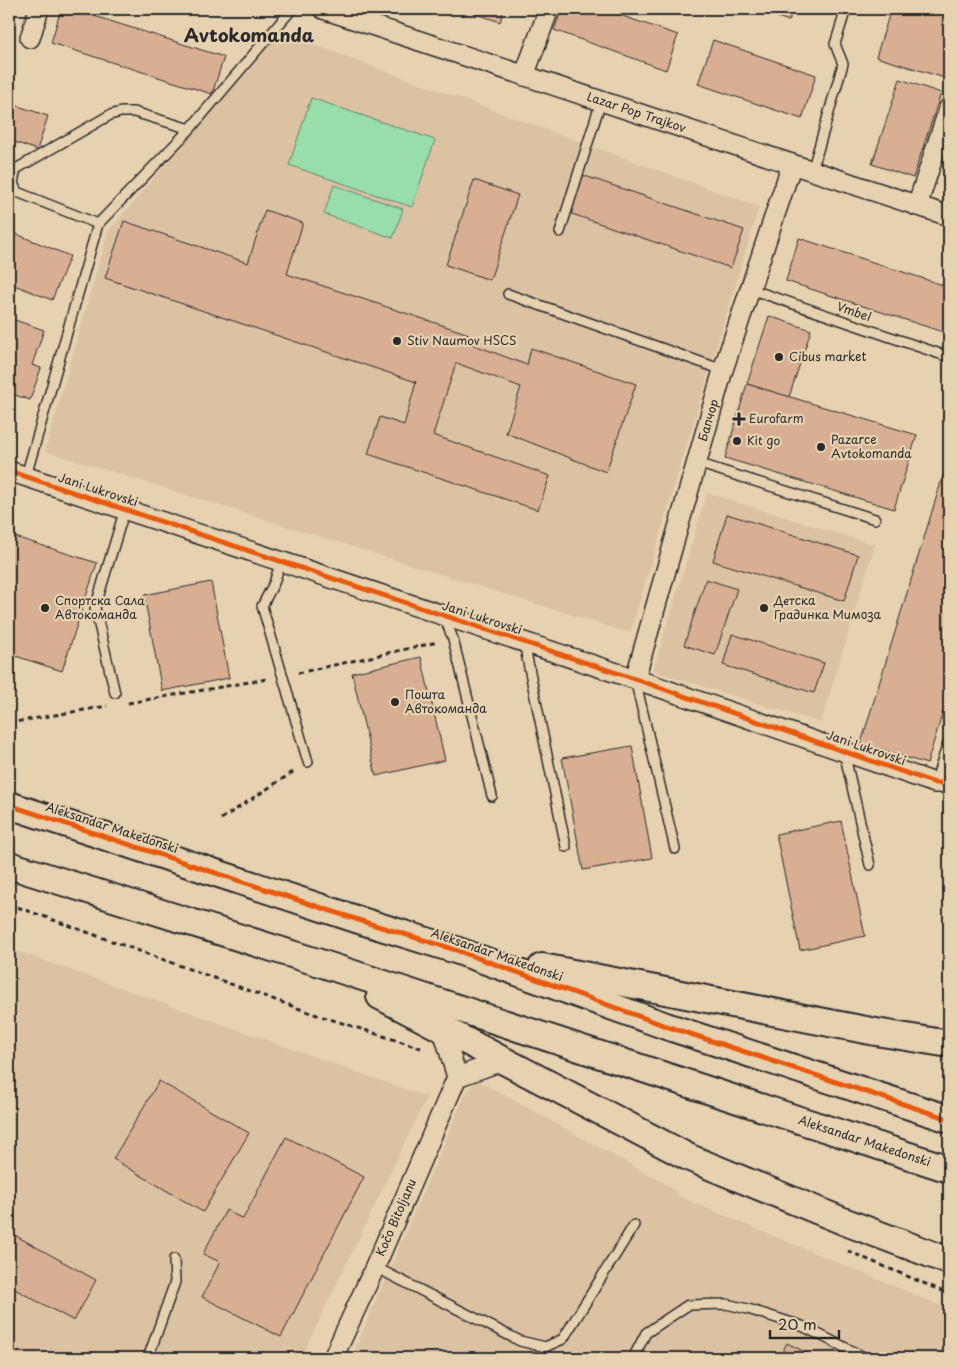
<svg xmlns="http://www.w3.org/2000/svg" width="958" height="1367" font-family="'Playpen Sans',sans-serif">
  <style>
    .built { fill: #dbc2a3 }
    .green { fill: #97deab; stroke: #61846b }
    .building { fill: #d9af94; stroke: #2b2b2b }
    .lines { fill: none; stroke-linecap: round; stroke-linejoin: round }
    .lane-casing { stroke: #2b2b2b; stroke-width: 12 }
    .street-casing { stroke: #2b2b2b; stroke-width: 22 }
    .secondary-casing { stroke: #2b2b2b; stroke-width: 30 }
    .path { stroke: #2b2b2b; stroke-width: 3; stroke-dasharray: 5 4; stroke-linecap: butt }
    .lane { stroke: #e6d2b0; stroke-width: 9 }
    .street { stroke: #e6d2b0; stroke-width: 19 }
    .secondary { stroke: #e6d2b0; stroke-width: 26 }
    .cycleway-casing { stroke: #e6d2b0; stroke-width: 8 }
    .cycleway { stroke: #e8590c; stroke-width: 5 }
    .poi-dot { fill: #2b2b2b; stroke: #e6d2b0; stroke-width: 2 }
    .labels { text-anchor: middle; stroke-width: 4.5; stroke-linejoin: round; paint-order: stroke }
    .street-label { font-size: 12px; fill: #2b2b2b; stroke: #e6d2b0 }
    .poi-label { font-size: 12px; fill: #2b2b2b; stroke: #e6d2b0; text-anchor: start }
    .district-label { font-size: 18px; font-weight: bold; fill: #2b2b2b; stroke: #e6d2b0 }
  </style>
  <rect width="100%" height="100%" fill="#e6d2b0"/>
  <filter id="ink" filterUnits="userSpaceOnUse"><feTurbulence type="fractalNoise" baseFrequency=".02" numOctaves="2"/><feDisplacementMap in="SourceGraphic" scale="10" xChannelSelector="R" yChannelSelector="G"/><feConvolveMatrix kernelMatrix="1 2 1 2 8 2 1 2 1" color-interpolation-filters="sRGB"/></filter>
  <g filter="url(#ink)">
    <g class="built">
      <path d="M278 32 759 207 630 633 45 451 108 232Z"/>
      <path d="M707 493 875 545 821 723 653 671Z"/>
      <path d="M9 948 427 1097 301 1358H9Z"/>
      <path d="M477 1080 669 1186 680 1197 949 1309V1358H351L465 1095Z"/>
    </g>
    <g class="green">
      <path d="M311 98 435 140 412 207 289 165Z"/>
      <path d="M334 185 403 209 393 238 324 214Z"/>
    </g>
    <g class="building">
      <path d="M9 9H13L9 22Z"/>
      <path d="M61 9H72L224 57 212 94 51 43Z"/>
      <path d="M462 9H504L500 22Z"/>
      <path d="M562 9H602L678 35 666 70 554 30Z"/>
      <path d="M754 9H793L789 21Z"/>
      <path d="M891 9H949V63L945 78 876 57Z"/>
      <path d="M713 40 816 75 802 119 698 84Z"/>
      <path d="M900 79 941 93 913 178 872 164Z"/>
      <path d="M9 103 48 116 37 150 9 140Z"/>
      <path d="M582 175 744 230 731 268 569 213Z"/>
      <path d="M474 180 518 195 490 280 446 265Z"/>
      <path d="M265 210 303 223 287 274 469 334V343L527 365 531 348 636 384 606 472 506 433 521 387 456 363 433 435 550 476 538 510 368 454 380 417 404 425 416 382 105 278 124 221 248 263Z"/>
      <path d="M9 231 70 256 52 300 9 283Z"/>
      <path d="M799 238 949 287V334L786 281Z"/>
      <path d="M769 316 811 330 789 397 747 384Z"/>
      <path d="M9 318 44 330 32 365 41 368 30 400 9 393Z"/>
      <path d="M747 384 917 435 894 509 725 458Z"/>
      <path d="M949 456V692L927 764 861 743Z"/>
      <path d="M727 514 858 555 844 601 713 561Z"/>
      <path d="M9 535 97 563 62 671 9 654Z"/>
      <path d="M706 579 737 589 715 655 684 645Z"/>
      <path d="M211 582 229 678 162 691 144 595Z"/>
      <path d="M732 634 824 663 814 693 723 665Z"/>
      <path d="M421 657 445 760 376 776 352 673Z"/>
      <path d="M632 746 652 858 583 870 562 758Z"/>
      <path d="M841 821 865 936 800 950 776 834Z"/>
      <path d="M159 1081 249 1133 203 1212 113 1159Z"/>
      <path d="M286 1137 364 1177 281 1337 202 1297 220 1262 203 1254 226 1210 243 1219Z"/>
      <path d="M9 1232 96 1280 74 1321 9 1286Z"/>
      <path d="M787 1343 817 1358H779Z"/>
    </g>
    <g class="lines">
      <defs>
        <g id="lane">
          <path d="M190 129 134 112H121L110 115 16 169 13 183 17 192 98 224 190 129 292 9"/>
          <path d="M812 171 843 64 835 44 846 9"/>
          <path d="M560 232 601 101"/>
          <path d="M750 289 949 357"/>
          <path d="M508 294 723 370"/>
          <path d="M697 463 875 519"/>
          <path d="M26 476 98 224"/>
          <path d="M281 561 274 583 262 606 308 762"/>
          <path d="M444 616 453 639 492 796"/>
          <path d="M524 643 566 847"/>
          <path d="M635 679 675 849"/>
          <path d="M115 693 95 608 125 509"/>
          <path d="M844 752 870 865"/>
          <path d="M935 783 949 740"/>
          <path d="M375 1267 520 1341 545 1347 563 1339 634 1225"/>
          <path d="M148 1358 175 1282 174 1259"/>
          <path d="M633 1358 646 1333 688 1305 726 1304 748 1309 802 1326 866 1358"/>
        </g>
        <g id="street">
          <path id="s1" d="M323 9 949 216"/>
          <path d="M30 38 39 9"/>
          <path d="M524 76 549 9"/>
          <path d="M917 206 949 108"/>
          <path d="M9 471 635 679 935 783H949"/>
          <path id="s2" d="M635 679 723 370 792 164"/>
          <path d="M443 1030 457 1077"/>
          <path d="M457 1077 502 1061"/>
          <path id="s3" d="M333 1358 375 1267 457 1077"/>
        </g>
        <g id="secondary">
          <path d="M9 805 365 922 453 949 666 1026 949 1119"/>
          <path id="s4" d="M9 865 320 963 949 1169"/>
          <path d="M542 967 876 1032 949 1044"/>
          <path d="M380 996 690 1158 843 1221 949 1261"/>
        </g>
      </defs>
      <use href="#lane" class="lane-casing"/>
      <use href="#street" class="street-casing"/>
      <use href="#secondary" class="secondary-casing"/>
      <g class="path">
        <path d="M298 673 438 642"/>
        <path d="M128 703 267 679"/>
        <path d="M9 723 107 706"/>
        <path d="M221 819 296 770"/>
        <path d="M9 904 314 1014 421 1048"/>
        <path d="M848 1251 949 1294"/>
      </g>
      <use href="#lane" class="lane"/>
      <use href="#street" class="street"/>
      <use href="#secondary" class="secondary"/>
      <defs>
        <g id="cycleway">
          <path d="M9 471 635 679 935 783H949"/>
          <path d="M9 805 365 922 453 949 666 1026 949 1119"/>
        </g>
      </defs>
      <use href="#cycleway" class="cycleway-casing"/>
      <use href="#cycleway" class="cycleway"/>
    </g>
  </g>
  <g class="poi-dot">
    <circle cx="397" cy="341" r="5"/>
    <circle cx="779" cy="357" r="5"/>
    <path d="M736.5 411.5h5v5h5v5h-5v5h-5v-5h-5v-5h5z"/>
    <circle cx="737" cy="441" r="5"/>
    <circle cx="821" cy="447" r="5"/>
    <circle cx="45" cy="608" r="5"/>
    <circle cx="764" cy="608" r="5"/>
    <circle cx="395" cy="702" r="5"/>
  </g>
  <g class="labels">
    <g class="street-label">
      <text dy="4" stroke="none"><textPath href="#s1" startOffset="330">Lazar Pop Trajkov</textPath></text>
      <text transform="translate(854 312) rotate(19)" y="4">Vmbel</text>
      <text dy="4" stroke="none"><textPath href="#s2" startOffset="269">Бапчор</textPath></text>
      <text transform="translate(98 490) rotate(18)" y="4">Jani Lukrovski</text>
      <text transform="translate(482 618) rotate(18)" y="4">Jani Lukrovski</text>
      <text transform="translate(866 748) rotate(19)" y="4">Jani Lukrovski</text>
      <text transform="translate(112 828) rotate(18)" y="4">Aleksandar Makedonski</text>
      <text transform="translate(497 955) rotate(19)" y="4">Aleksandar Makedonski</text>
      <text dy="4" stroke="none"><textPath href="#s4" startOffset="899">Aleksandar Makedonski</textPath></text>
      <text dy="4" stroke="none"><textPath href="#s3" startOffset="154">Kočo Bitoljanu</textPath></text>
    </g>
    <g class="poi-label">
      <text x="407" y="345">Stiv Naumov HSCS</text>
      <text x="789" y="361">Cibus market</text>
      <text x="749" y="423">Eurofarm</text>
      <text x="831" y="444">Pazarce<tspan x="831" dy="14">Avtokomanda</tspan></text>
      <text x="747" y="445">Kit go</text>
      <text x="55" y="605">Спортска Сала<tspan x="55" dy="14">Автокоманда</tspan></text>
      <text x="774" y="605">Детска<tspan x="774" dy="14">Градинка Мимоза</tspan></text>
      <text x="405" y="699">Пошта<tspan x="405" dy="14">Автокоманда</tspan></text>
    </g>
    <g class="district-label">
      <text x="249" y="42">Avtokomanda</text>
    </g>
  </g>
  <rect width="958" height="1367" fill="none" stroke="#e6d2b0" stroke-width="30"/>
  <rect x="15" y="15" width="928" height="1337" fill="none" stroke="#2b2b2b" stroke-width="2" filter="url(#ink)"/>
  <path d="M770 1330v8h69v-8" fill="none" stroke="#2b2b2b" stroke-width="2.5"/>
  <text x="778" y="1330" font-size="15" fill="#2b2b2b" stroke="#e6d2b0" stroke-width="4" paint-order="stroke">20 m</text>
</svg>
